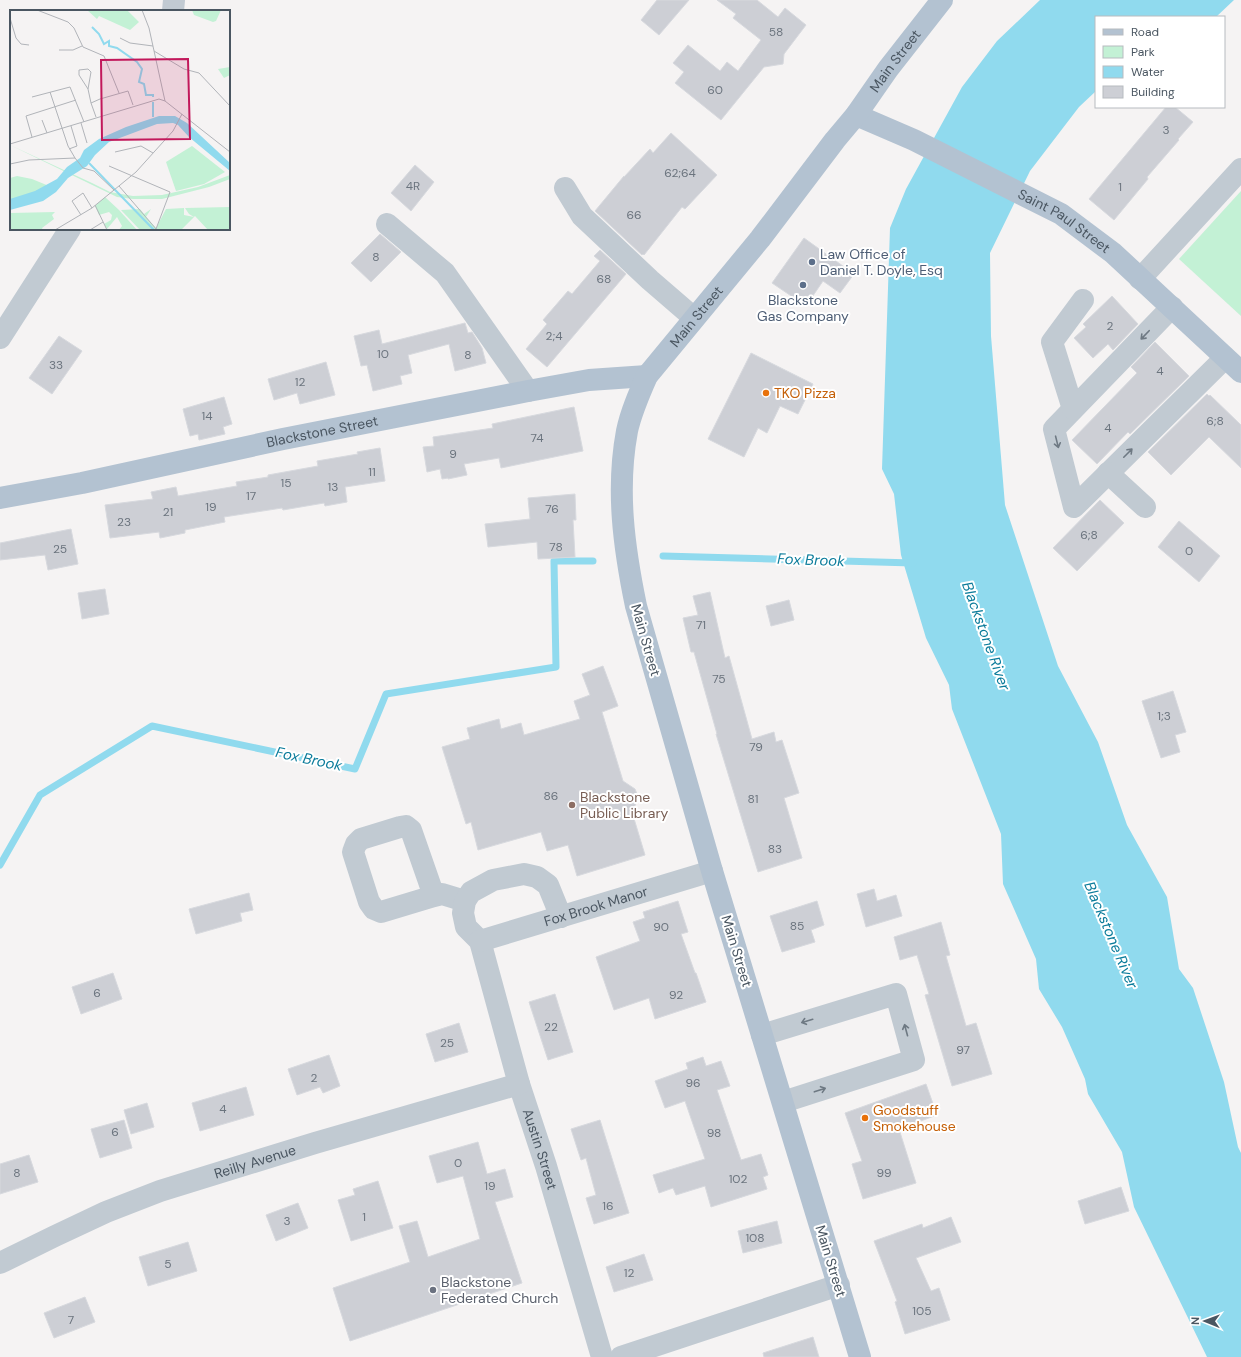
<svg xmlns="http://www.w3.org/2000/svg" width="1241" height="1357" font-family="'DM Sans',sans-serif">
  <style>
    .green { fill: #c3f1d5 }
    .water { fill: #90daee }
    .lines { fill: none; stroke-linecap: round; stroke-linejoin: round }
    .stream { stroke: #90daee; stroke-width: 7 }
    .building { fill: #cdcfd5; stroke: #d7d9de }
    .minor { stroke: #c1cad2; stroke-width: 22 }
    .major { stroke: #b3c2d1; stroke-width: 22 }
    .oneway { stroke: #6e7983 }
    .service-dot { fill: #5c6f8a; stroke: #fff; stroke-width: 1.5 }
    .food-dot { fill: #e8710a; stroke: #fff; stroke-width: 1.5 }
    .education-dot { fill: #8d6e63; stroke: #fff; stroke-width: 1.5 }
    .worship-dot { fill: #6b7280; stroke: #fff; stroke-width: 1.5 }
    .labels { text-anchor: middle; stroke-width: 4; stroke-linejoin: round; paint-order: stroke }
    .number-label { font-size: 12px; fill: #6b747e }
    .street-label { font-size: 14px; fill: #4a5661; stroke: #fff }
    .service-label { font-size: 14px; fill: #4e5e75; stroke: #fff; text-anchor: start }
    .food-label { font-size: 14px; fill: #c56008; stroke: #fff; text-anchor: start }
    .education-label { font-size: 14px; fill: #785e54; stroke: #fff; text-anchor: start }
    .worship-label { font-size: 14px; fill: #5b616d; stroke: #fff; text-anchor: start }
    .water-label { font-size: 15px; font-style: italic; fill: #0c7c9b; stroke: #fff }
    .inset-river { fill: none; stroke: #90daee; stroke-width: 2 }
    .inset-road { fill: none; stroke: #b1b4b9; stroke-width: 1 }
    .view { fill: #c2185b; fill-opacity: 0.15; stroke: #c2185b; stroke-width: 2 }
    .inset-edge { fill: none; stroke: #4a5661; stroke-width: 2 }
  </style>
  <rect width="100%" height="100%" fill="#f5f3f3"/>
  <path class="green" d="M1241 191V316L1179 259Z"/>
  <path class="water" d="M1040 0H1234L1216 17H1096V91L1079 107 1030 171 990 253 991 336 1005 505 1058 666 1098 742 1127 825 1167 897 1179 969 1193 988 1224 1082 1238 1147 1241 1153V1357H1207L1134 1207 1122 1152 1088 1094 1085 1079 1062 1027 1039 989 1036 959 1003 884 1001 834 952 709 949 685 926 638 901 555 894 494 882 469 890 228 906 189 962 87 997 41Z"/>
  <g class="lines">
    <g class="stream">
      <path d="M663 556 913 563"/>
      <path d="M0 865 40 795 152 726 355 769 386 694 556 667 554 561H593"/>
    </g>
  </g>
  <g class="building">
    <path d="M657 0H689L659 35 641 20Z"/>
    <path d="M717 0H757L778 17 785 8 806 25 784 54 783 64 764 67 721 120 675 83 684 72 673 63 688 45 720 71 727 62 738 71 761 40 733 18 736 14Z"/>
    <path d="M1166 107H1175L1193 122 1178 139 1179 140 1147 177 1148 179 1114 220 1089 199Z"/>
    <path d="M671 133 717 175 685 209 682 207 644 255 643 254 642 255 595 211 624 176V177L650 149 653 153Z"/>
    <path d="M415 165 434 182 411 211 391 193Z"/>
    <path d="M380 234 401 252 371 282 351 263Z"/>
    <path d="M804 238 854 274 840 293 823 281 806 306 772 283Z"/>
    <path d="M600 250 626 274 547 367 526 349 547 324 543 320 568 291 572 294 600 261 594 256Z"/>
    <path d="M1112 296 1138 324 1113 350 1108 344 1093 358 1074 338 1086 327 1083 324Z"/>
    <path d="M465 323 468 333 472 332 482 348 486 363 455 371 449 344 408 355 412 373 400 376 402 384 373 391 367 365 361 366 354 336 379 330 382 344Z"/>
    <path d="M59 336 82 351 52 394 29 378Z"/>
    <path d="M1155 342 1189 376 1130 434 1128 432 1097 464 1072 440 1137 373 1131 367Z"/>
    <path d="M751 353 813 384 798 414 780 406 767 433 758 428 744 457 708 439Z"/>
    <path d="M326 362 335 395 300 404 297 393 274 400 268 379Z"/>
    <path d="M1207 394 1209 396 1210 395 1241 425V468L1209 437 1171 475 1148 452Z"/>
    <path d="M224 397 232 424 223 427 225 434 199 440 198 434 190 436 183 409Z"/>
    <path d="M574 407 583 451 501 468 499 458 464 464 467 475 448 479V478L442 479 440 469 427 472 423 447 434 446 433 437 493 428 492 424Z"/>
    <path d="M380 448 385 481 345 487 347 502 325 506 324 503 283 510 282 508 224 517 225 522 185 530V533L160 538 159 532 110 538 105 505 153 499 151 492 176 487 178 496 237 486 236 482 268 477V475L318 466 317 461 358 454 357 452Z"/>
    <path d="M575 494 576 520H573L575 557 538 559 537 542 488 547 485 524 530 519 528 498Z"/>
    <path d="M1100 500 1124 523 1077 571 1053 548Z"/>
    <path d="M1179 521 1220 556 1199 582 1158 547Z"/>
    <path d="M71 529 78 564 48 570 45 555 0 560V543Z"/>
    <path d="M105 589 109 614 82 619 78 593Z"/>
    <path d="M710 592 725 658 729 656 752 739 774 732 776 742 782 740 799 793 784 798 802 858 758 872 716 734H717L694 652H691L683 618 698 615 693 596Z"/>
    <path d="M789 600 794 620 771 626 766 606Z"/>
    <path d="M603 666 618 706 602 712 623 781 635 789 637 794 638 799 632 812 645 855 577 876 568 845 547 851 541 832 478 850 471 822 466 824 442 747 470 739 467 728 499 719 501 729 521 723 524 735 580 719 574 701 590 695 582 674Z"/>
    <path d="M1173 691 1186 732 1175 735 1180 752 1161 758 1142 701Z"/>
    <path d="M874 889 877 901 896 895 902 916 866 927 857 894Z"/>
    <path d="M249 893 253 910 240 913 242 921 196 934 189 909Z"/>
    <path d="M678 901 688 932 681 934 695 973H696L706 1002 655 1019 649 998 614 1010 596 957 640 941 633 922 645 918 643 912Z"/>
    <path d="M817 901 824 925 811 930 815 942 782 952 770 916Z"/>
    <path d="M941 922 950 955 946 956 966 1026 976 1023 992 1074 952 1086 925 995 929 994 917 955 900 960 894 937Z"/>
    <path d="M113 973 122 999 81 1014 72 987Z"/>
    <path d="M555 994 573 1052 548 1060 529 1002Z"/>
    <path d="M459 1023 468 1052 435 1062 426 1034Z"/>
    <path d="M329 1055 340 1086 323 1093 320 1087 297 1095 288 1069Z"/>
    <path d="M703 1057 706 1066 721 1061 730 1086 717 1090 741 1160 761 1154 768 1175 763 1177 767 1189 711 1207 705 1186 676 1195 673 1188 659 1193 653 1175 705 1159 685 1101 665 1108 655 1081 688 1069 686 1063Z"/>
    <path d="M926 1084 937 1115 899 1129 916 1183 863 1199 852 1164 862 1161 845 1113Z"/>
    <path d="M246 1087 254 1115 200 1131 192 1103Z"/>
    <path d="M147 1103 154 1127 131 1134 124 1110Z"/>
    <path d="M124 1120 132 1148 100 1158 91 1129Z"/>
    <path d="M600 1120 629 1213 594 1224 586 1198 596 1195 586 1158 581 1160 571 1129Z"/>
    <path d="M478 1142 487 1174 505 1169 513 1197 495 1202 522 1283 350 1341 333 1288 410 1262 399 1226 417 1221 428 1257 480 1239 463 1176 437 1183 429 1156Z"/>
    <path d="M29 1155 38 1182 0 1194V1164Z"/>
    <path d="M378 1181 393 1228 351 1241 338 1200 355 1195 353 1189Z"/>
    <path d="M1121 1187 1129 1211 1085 1224 1078 1201Z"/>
    <path d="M298 1203 308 1228 276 1241 266 1215Z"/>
    <path d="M951 1217 961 1242 916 1258 931 1291 939 1288 950 1320 905 1334 895 1302 897 1301 874 1241 922 1224 923 1228Z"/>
    <path d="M777 1221 782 1243 743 1253 738 1231Z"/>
    <path d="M188 1242 197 1271 148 1286 139 1257Z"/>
    <path d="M644 1254 653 1280 614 1292 606 1267Z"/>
    <path d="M85 1297 95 1322 54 1338 44 1313Z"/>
    <path d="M813 1337 819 1357H764L763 1353Z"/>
  </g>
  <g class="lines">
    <g class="minor">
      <path d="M173 11 174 0"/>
      <path d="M565 188 582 216 650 280 694 318"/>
      <path d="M387 224 445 273 528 391"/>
      <path d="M1140 279 1241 169"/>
      <path d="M1172 307 1054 429 1074 507 1225 358"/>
      <path d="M0 338 70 229"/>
      <path d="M1073 409 1052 342 1083 300"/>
      <path d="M1108 473 1145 507"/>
      <path d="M434 896 411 830 406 826 400 827 361 839 356 844 353 852 369 902 374 909 381 912 434 896 442 894 465 901"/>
      <path id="s1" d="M561 917 548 885 537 877 524 874 493 880 471 892 465 901 463 913 466 927 480 941 519 1084 546 1166 602 1357"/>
      <path id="s2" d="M480 941 712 871"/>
      <path d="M762 1035 896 994 914 1060 783 1102"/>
      <path id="s3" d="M0 1263 55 1236 106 1212 160 1191 315 1143 519 1084"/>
      <path d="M621 1357 839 1285"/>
    </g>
    <g class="major">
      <path id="s4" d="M856 115 914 140 1061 214 1113 253 1241 372"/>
      <path id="s5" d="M0 498 82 483 283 439 528 391 589 380 647 376"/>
      <path id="s6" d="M860 1357 712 871 636 606C624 548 616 490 627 431 631 412 639 394 647 376L760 239 835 140 856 115 888 69 942 0"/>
    </g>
  </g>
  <defs><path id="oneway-shaft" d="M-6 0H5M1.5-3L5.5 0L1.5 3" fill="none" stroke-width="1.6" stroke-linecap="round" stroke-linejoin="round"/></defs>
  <g class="oneway">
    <use href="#oneway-shaft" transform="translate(1145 335) rotate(134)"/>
    <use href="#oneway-shaft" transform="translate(1057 442) rotate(76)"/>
    <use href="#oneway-shaft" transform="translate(1128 453) rotate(-45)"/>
    <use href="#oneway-shaft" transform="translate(807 1021) rotate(163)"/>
    <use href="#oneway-shaft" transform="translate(906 1030) rotate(-105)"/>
    <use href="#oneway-shaft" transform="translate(820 1090) rotate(-18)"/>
  </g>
  <g class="service-dot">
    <circle cx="812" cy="262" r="4"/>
    <circle cx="803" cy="285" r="4"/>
  </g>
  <g class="food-dot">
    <circle cx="766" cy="393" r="4"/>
    <circle cx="865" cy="1118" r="4"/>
  </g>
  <circle class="education-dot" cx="572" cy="805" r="4"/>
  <circle class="worship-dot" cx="433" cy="1290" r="4"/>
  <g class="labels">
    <g class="number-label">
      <text x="776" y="36">58</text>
      <text x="715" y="94">60</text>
      <text x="1166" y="134">3</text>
      <text x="680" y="177">62;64</text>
      <text x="413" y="190">4R</text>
      <text x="1120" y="191">1</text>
      <text x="634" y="219">66</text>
      <text x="376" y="261">8</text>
      <text x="604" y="283">68</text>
      <text x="1110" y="330">2</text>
      <text x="554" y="340">2;4</text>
      <text x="383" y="358">10</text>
      <text x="468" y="359">8</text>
      <text x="56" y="369">33</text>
      <text x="1160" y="375">4</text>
      <text x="300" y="386">12</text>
      <text x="207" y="420">14</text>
      <text x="1215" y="425">6;8</text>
      <text x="1108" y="432">4</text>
      <text x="537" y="442">74</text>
      <text x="453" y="458">9</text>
      <text x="372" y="476">11</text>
      <text x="286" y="487">15</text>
      <text x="333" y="491">13</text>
      <text x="251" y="500">17</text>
      <text x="211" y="511">19</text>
      <text x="552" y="513">76</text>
      <text x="168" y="516">21</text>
      <text x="124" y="526">23</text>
      <text x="1089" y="539">6;8</text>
      <text x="556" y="551">78</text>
      <text x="60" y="553">25</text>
      <text x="1189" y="555">0</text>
      <text x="701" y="629">71</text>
      <text x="719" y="683">75</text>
      <text x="1164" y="720">1;3</text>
      <text x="756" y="751">79</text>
      <text x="551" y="800">86</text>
      <text x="753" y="803">81</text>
      <text x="775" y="853">83</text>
      <text x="797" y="930">85</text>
      <text x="661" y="931">90</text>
      <text x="97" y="997">6</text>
      <text x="676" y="999">92</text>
      <text x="551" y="1031">22</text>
      <text x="447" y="1047">25</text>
      <text x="963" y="1054">97</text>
      <text x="314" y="1082">2</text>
      <text x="693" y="1087">96</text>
      <text x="223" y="1113">4</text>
      <text x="115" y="1136">6</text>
      <text x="714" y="1137">98</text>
      <text x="458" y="1167">0</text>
      <text x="17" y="1177">8</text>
      <text x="884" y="1177">99</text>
      <text x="738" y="1183">102</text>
      <text x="490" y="1190">19</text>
      <text x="608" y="1210">16</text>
      <text x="364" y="1221">1</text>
      <text x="287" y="1225">3</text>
      <text x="755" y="1242">108</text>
      <text x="168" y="1268">5</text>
      <text x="629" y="1277">12</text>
      <text x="922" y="1315">105</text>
      <text x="71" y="1324">7</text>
    </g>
    <g class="street-label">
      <text dy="5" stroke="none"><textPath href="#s6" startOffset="1420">Main Street</textPath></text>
      <text dy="5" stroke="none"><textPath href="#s4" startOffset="234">Saint Paul Street</textPath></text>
      <text dy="5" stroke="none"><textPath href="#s6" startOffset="1096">Main Street</textPath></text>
      <text dy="5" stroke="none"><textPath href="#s5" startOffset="329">Blackstone Street</textPath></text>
      <text transform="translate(646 640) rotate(74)" y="5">Main Street</text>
      <text dy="5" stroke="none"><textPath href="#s2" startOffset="121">Fox Brook Manor</textPath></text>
      <text transform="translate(737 951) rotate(73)" y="5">Main Street</text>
      <text dy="5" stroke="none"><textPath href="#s1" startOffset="392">Austin Street</textPath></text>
      <text dy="5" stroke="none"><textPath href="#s3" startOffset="275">Reilly Avenue</textPath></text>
      <text transform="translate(831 1261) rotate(73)" y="5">Main Street</text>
    </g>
    <g class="service-label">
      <text x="820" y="259">Law Office of<tspan x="820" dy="16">Daniel T. Doyle, Esq</tspan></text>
      <text x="803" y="305" text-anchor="middle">Blackstone<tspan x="803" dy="16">Gas Company</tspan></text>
    </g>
    <g class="food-label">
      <text x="774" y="398">TKO Pizza</text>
      <text x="873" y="1115">Goodstuff<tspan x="873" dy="16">Smokehouse</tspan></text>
    </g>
    <g class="education-label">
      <text x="580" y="802">Blackstone<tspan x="580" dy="16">Public Library</tspan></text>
    </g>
    <g class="worship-label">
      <text x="441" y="1287">Blackstone<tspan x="441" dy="16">Federated Church</tspan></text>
    </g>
    <g class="water-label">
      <text transform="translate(811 560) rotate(2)" y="5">Fox Brook</text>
      <text transform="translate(986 636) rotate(70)" y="5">Blackstone River</text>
      <text transform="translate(309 759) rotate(12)" y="5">Fox Brook</text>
      <text transform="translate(1111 935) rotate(67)" y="5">Blackstone River</text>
    </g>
  </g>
  <g transform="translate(10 10)">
    <rect width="220" height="220" fill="#f5f3f3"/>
    <path d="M77 0H117L129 12 120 20 89 6 87 9ZM182 0H211L206 11 203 12 184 5ZM220 57V65L214 68 208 59ZM0 135 82 173 100 182 123 186 152 185 188 177 220 165V169L199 177 152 189H123L107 187ZM182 136 215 162 194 174 166 181 156 152ZM7 166 22 169 39 176 0 198V168ZM95 187 109 200 127 220H109L112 216 107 207 97 219 94 214 101 210 102 205 99 202 89 205 85 196ZM220 197V220H198L185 206 171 220H130L111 200 130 199 134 204 141 199 136 207 146 218 156 199 174 198V205L184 207 179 204 175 198ZM45 202 42 205 44 209 32 218 33 220H0V203Z" fill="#c3f1d5"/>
    <path d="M149 106H165L177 113 220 153V161L179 127 168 115 163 113 147 114 99 132 85 145 77 156 58 168 46 182 33 191 0 200V189L25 181 47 169 57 157 70 148 74 140 89 129 116 117Z" fill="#90daee"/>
    <path class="inset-river" d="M82 17 89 24 94 34 99 31V36L107 38 127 52 132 59 129 72 134 74 136 85H143V87M143 107V92M79 153 144 220"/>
    <path class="inset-road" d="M27 0 58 12 64 18 73 37 94 46 109 83M132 0 139 18 155 91M0 8 6 28 11 34 19 35M110 28 120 33 143 36M49 40H63L72 36M144 41 174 59 189 63 220 96M78 79 69 65V60L78 59 81 62 78 79 81 93M40 82 58 136 65 148M22 87 60 77 74 112M86 107 81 93 90 89 118 81 123 95M32 110 37 123M71 113 77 133M22 127 16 106 66 90M0 134 149 89 155 91 220 142M59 139 67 136 61 116M105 142 131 136 143 143M0 154 19 150 65 148 73 158 84 161 104 180M99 156 160 182 146 219M109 176 147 220M85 195 97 220M71 205 62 191 73 183 82 198M45 220 82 198 126 162 163 121 172 104M80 220 93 212"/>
    <path class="view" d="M178 49 180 129 92 130 91 50Z"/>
    <rect width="220" height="220" class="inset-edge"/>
  </g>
  <rect x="1095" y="16" width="130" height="92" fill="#ffffff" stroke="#b7bbc0"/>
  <rect x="1103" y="29" width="20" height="6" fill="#b3c2d1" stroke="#b7bbc0"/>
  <text x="1131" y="36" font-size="12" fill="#4a5661">Road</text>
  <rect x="1103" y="46" width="20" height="12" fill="#c3f1d5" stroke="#b7bbc0"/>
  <text x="1131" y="56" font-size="12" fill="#4a5661">Park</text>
  <rect x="1103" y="66" width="20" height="12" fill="#90daee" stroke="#b7bbc0"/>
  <text x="1131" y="76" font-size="12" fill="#4a5661">Water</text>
  <rect x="1103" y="86" width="20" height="12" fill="#cdcfd5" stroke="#b7bbc0"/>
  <text x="1131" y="96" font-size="12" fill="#4a5661">Building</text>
  <g transform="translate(1205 1321) rotate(271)" stroke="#ffffff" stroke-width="3" paint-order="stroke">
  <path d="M0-3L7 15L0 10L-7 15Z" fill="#4a5661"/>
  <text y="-6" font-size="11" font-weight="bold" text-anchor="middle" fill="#4a5661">N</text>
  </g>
</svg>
